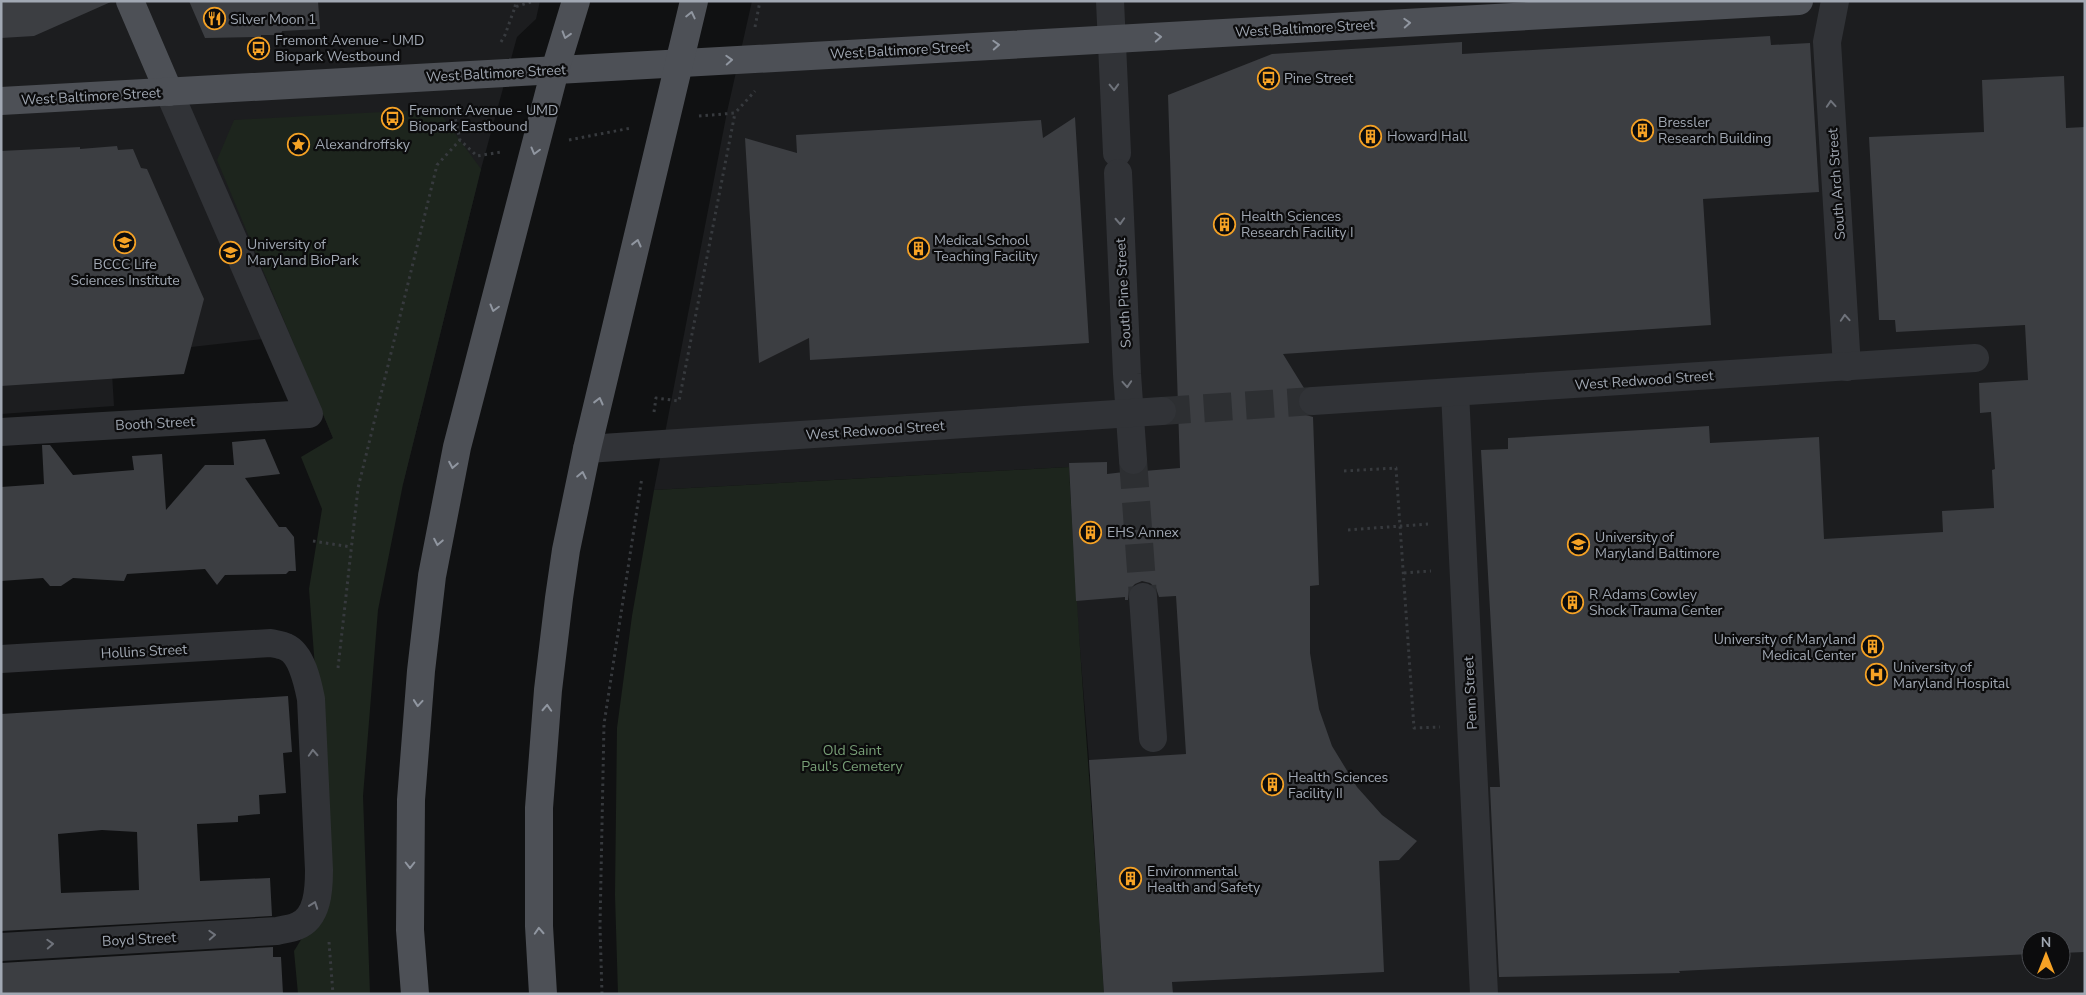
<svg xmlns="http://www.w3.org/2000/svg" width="2086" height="995" font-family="'Nunito Sans',sans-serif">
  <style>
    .built { fill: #1c1d1f; fill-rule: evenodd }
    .green { fill: #1d251d }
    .building { fill: #3c3e42; fill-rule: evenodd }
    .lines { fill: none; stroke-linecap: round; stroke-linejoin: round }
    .minor-tunnel { stroke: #2d2f32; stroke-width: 28; stroke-dasharray: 28 14; stroke-linecap: butt }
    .path { stroke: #373a3e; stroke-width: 3; stroke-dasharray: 2.5 4; stroke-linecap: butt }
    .minor { stroke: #313337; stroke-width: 28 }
    .major { stroke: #4d5056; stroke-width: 28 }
    .oneway { stroke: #9096a0 }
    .oneway2 { stroke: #6f737b }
    .labels { text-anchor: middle; stroke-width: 4.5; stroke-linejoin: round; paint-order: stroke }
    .poi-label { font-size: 14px; fill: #a1a8b3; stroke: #0c0c0d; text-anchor: start }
    .street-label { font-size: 14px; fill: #a1a8b3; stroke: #0c0c0d }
    .park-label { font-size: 14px; fill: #789f77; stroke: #0c0c0d }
  </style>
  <rect width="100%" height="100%" fill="#101112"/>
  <g class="built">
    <path d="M1 1H540L536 19 517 37 481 169 403 484 333 438 290 336 111 356 114 406 1 414Z"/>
    <path d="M752 1H2085V994H1104L1089 760 1076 601 1069 467 654 490 727 112ZM2031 940H2061V970H2031Z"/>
  </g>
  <g class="green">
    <path d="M437 109 481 169 403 484 378 610 363 796 370 994H298L294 951 332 890 309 589 322 509 301 457 333 438 217 160 234 120Z"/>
    <path d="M1069 467C1078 643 1093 818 1104 994H618L615 895 617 728 632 616 654 490Z"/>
  </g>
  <g class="building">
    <path d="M1 1H113L34 36 1 38Z"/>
    <path d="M189 1H318L320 29 282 31 281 35H261V37L205 38Z"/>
    <path d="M1770 36 1771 45 1810 43 1819 192 1703 199 1711 325 1283 354 1304 388 1299 395 1297 402 1300 409 1306 415 1313 417 1319 585 1310 586V653L1319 709 1332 746 1357 787 1382 815 1417 841 1399 860 1379 861 1384 972 1172 982 1173 994H1104L1089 760 1186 754 1176 596 1159 597 1156 588 1150 583 1142 581 1135 584 1129 590 1128 600H1125V597L1076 601 1069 463 1107 462V474L1124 472 1134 476 1144 471 1180 468 1168 95 1272 54 1462 42V54Z"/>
    <path d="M2064 76 2066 128 2085 127V952L2061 953V940H2031V954L1679 971 1680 973 1499 977 1490 787H1500L1481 450 1508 449V438L1709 426 1710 443 1819 437 1824 539 1943 532 1942 511 1994 508 1992 470 1995 469 1991 412 1980 413 1979 383 2028 380 2025 325 1896 332 1895 320H1879L1869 137 1984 132 1982 80Z"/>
    <path d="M1075 117 1089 343 810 360 809 338 759 363 745 138 797 153 796 135 1041 120 1043 138Z"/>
    <path d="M117 146 118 150 133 149 141 168 147 169 204 299 184 374 1 386V151L80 147V149Z"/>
    <path d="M265 439 280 474 245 478 279 527H286L294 537 296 571H289L286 574 225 575 217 585 205 569 127 574 124 581 73 578 61 586H50L43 578 1 581V487L44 484 42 445H50L73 475 134 470 132 456 162 454 166 510 205 465H234L232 442Z"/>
    <path d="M288 696 292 752 283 753 286 793 259 795 260 814 238 816V822L197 824 200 881 270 878 272 916 1 931V714ZM102 830 137 832 139 890 61 893 58 834Z"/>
    <path d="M273 947V957H281L283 994H1V963Z"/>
  </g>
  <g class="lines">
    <g class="minor-tunnel">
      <path d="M1162 411 1313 401"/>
      <path d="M1133 460 1143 597"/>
    </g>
    <g class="path">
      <path d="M515 7 516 1"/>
      <path d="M755 27 760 1"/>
      <path d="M501 42 505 35 515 7 534 1"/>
      <path d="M458 108 454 113 460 140 477 156 501 152"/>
      <path d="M699 116 735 113 755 91"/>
      <path d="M569 140 631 128"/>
      <path d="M654 412 656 398 679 401 735 113"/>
      <path d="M1344 471 1396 468 1414 728 1440 727"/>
      <path d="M1348 530 1428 524"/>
      <path d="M313 541 351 547"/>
      <path d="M1404 573 1431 571"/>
      <path d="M338 668 358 488 437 165 460 140"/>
      <path d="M329 942 333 994"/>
      <path d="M602 994 600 926 604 724 642 477"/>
    </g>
    <g class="minor">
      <path d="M1110 1 1117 153"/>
      <path d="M1835 1 1827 42 1847 367"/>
      <path d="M1118 173 1127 374 1133 460"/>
      <path d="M1455 392 1484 994"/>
      <path d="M1313 401 1975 358"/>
      <path d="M1 432 309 414 169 92"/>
      <path d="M587 449 1162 411"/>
      <path d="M1143 597 1153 738"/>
      <path d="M1 659 271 643C275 644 282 645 286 647 302 654 308 684 311 699L319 870C319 889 318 918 297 926 291 929 283 929 277 931L1 947"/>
    </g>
    <g class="major">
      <path d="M130 1 169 92"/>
      <path d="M1 101 1799 1"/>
      <path d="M415 994 410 930 411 800 421 671 432 576 457 447 555 70 576 1"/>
      <path d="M543 994 539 926V808L548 690 559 598 566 550 587 449 694 1"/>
    </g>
  </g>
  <defs><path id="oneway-chevron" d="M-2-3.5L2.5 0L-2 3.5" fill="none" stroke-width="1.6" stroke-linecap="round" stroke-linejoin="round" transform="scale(1.25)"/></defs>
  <g class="oneway">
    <use href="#oneway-chevron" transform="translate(691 15) rotate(-77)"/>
    <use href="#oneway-chevron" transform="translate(1407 23) rotate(-3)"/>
    <use href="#oneway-chevron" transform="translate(566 35) rotate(107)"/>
    <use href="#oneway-chevron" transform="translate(1158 37) rotate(-3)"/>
    <use href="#oneway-chevron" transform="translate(996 45) rotate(-3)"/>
    <use href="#oneway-chevron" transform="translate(729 60) rotate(-3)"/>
    <use href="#oneway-chevron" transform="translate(535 151) rotate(105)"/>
    <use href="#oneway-chevron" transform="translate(637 243) rotate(-76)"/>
    <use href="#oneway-chevron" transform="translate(494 308) rotate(105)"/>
    <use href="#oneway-chevron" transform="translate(599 401) rotate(-76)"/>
    <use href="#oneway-chevron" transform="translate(453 465) rotate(101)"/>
    <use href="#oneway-chevron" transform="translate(582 475) rotate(-78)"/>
    <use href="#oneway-chevron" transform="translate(438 542) rotate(101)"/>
    <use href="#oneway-chevron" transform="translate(418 703) rotate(95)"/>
    <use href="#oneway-chevron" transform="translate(547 708) rotate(-87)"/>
    <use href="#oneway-chevron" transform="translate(410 865) rotate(90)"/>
    <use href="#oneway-chevron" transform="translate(539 931) rotate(-93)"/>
  </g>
  <g class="oneway2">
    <use href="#oneway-chevron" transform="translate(1114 87) rotate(88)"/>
    <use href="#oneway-chevron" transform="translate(1831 104) rotate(-94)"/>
    <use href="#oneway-chevron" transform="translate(1120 221) rotate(87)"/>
    <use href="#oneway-chevron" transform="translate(1845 318) rotate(-94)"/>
    <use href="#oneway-chevron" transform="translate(1127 384) rotate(86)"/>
    <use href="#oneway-chevron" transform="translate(313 753) rotate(-93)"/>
    <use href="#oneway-chevron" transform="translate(314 905) rotate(-70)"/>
    <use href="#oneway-chevron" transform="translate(212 935) rotate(-3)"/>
    <use href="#oneway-chevron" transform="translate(50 944) rotate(-3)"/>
  </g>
  <defs>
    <symbol id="restaurant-ring" viewBox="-11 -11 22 22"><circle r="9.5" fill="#0c0c0d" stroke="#f6a225" stroke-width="1.5"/><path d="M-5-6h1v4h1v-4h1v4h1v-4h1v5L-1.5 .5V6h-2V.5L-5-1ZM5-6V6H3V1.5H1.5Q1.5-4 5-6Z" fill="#f6a225"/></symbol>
    <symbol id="bus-ring" viewBox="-11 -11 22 22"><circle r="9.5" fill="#0c0c0d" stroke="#f6a225" stroke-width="1.5"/><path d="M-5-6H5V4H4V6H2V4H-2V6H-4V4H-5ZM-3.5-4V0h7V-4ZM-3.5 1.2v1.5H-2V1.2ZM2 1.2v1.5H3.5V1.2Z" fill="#f6a225"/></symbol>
    <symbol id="building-ring" viewBox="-11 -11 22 22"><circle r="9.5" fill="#0c0c0d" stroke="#f6a225" stroke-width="1.5"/><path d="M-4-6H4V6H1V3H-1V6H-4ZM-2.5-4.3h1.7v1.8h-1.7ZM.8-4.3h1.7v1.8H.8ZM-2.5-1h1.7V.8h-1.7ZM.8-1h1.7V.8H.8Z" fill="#f6a225"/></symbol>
    <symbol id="sight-ring" viewBox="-11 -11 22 22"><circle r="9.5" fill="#0c0c0d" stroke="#f6a225" stroke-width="1.5"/><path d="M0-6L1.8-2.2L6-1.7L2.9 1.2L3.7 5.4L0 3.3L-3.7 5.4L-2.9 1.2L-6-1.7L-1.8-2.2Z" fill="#f6a225"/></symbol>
    <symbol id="university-ring" viewBox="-11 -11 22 22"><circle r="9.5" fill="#0c0c0d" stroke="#f6a225" stroke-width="1.5"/><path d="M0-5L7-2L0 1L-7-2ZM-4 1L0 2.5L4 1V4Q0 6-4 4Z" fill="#f6a225"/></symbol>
    <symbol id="hospital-ring" viewBox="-11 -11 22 22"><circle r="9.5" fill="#0c0c0d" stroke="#f6a225" stroke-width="1.5"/><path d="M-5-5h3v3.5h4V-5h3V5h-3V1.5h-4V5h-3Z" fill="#f6a225"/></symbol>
  </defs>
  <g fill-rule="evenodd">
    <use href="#restaurant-ring" x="202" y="6" width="25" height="25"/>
    <use href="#bus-ring" x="246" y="36" width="25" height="25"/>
    <use href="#bus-ring" x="1256" y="66" width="25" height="25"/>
    <use href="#bus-ring" x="380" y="106" width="25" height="25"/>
    <use href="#building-ring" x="1630" y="118" width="25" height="25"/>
    <use href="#building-ring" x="1358" y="124" width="25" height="25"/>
    <use href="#sight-ring" x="286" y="132" width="25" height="25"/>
    <use href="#building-ring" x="1212" y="212" width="25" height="25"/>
    <use href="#university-ring" x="112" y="230" width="25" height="25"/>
    <use href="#building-ring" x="906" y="236" width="25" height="25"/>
    <use href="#university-ring" x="218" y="240" width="25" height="25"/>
    <use href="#building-ring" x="1078" y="520" width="25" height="25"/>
    <use href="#university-ring" x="1566" y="532" width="25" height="25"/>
    <use href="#building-ring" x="1560" y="590" width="25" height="25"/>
    <use href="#building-ring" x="1860" y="634" width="25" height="25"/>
    <use href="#hospital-ring" x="1864" y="662" width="25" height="25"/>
    <use href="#building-ring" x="1260" y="772" width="25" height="25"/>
    <use href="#building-ring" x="1118" y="866" width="25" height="25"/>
  </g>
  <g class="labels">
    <g class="poi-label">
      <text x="230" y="24">Silver Moon 1</text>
      <text x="275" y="45">Fremont Avenue - UMD<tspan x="275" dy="16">Biopark Westbound</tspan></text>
      <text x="1284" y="83">Pine Street</text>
      <text x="409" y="115">Fremont Avenue - UMD<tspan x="409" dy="16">Biopark Eastbound</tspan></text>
      <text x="1658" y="127">Bressler<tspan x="1658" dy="16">Research Building</tspan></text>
      <text x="1387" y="141">Howard Hall</text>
      <text x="315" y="149">Alexandroffsky</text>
      <text x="1241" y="221">Health Sciences<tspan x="1241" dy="16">Research Facility I</tspan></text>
      <text x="934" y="245">Medical School<tspan x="934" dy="16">Teaching Facility</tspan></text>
      <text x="247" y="249">University of<tspan x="247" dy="16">Maryland BioPark</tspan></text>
      <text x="125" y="269" text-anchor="middle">BCCC Life<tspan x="125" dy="16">Sciences Institute</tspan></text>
      <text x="1107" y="537">EHS Annex</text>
      <text x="1595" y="542">University of<tspan x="1595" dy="16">Maryland Baltimore</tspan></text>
      <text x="1589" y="599">R Adams Cowley<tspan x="1589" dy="16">Shock Trauma Center</tspan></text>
      <text x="1856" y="644" text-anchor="end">University of Maryland<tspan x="1856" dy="16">Medical Center</tspan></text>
      <text x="1893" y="672">University of<tspan x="1893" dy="16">Maryland Hospital</tspan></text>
      <text x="1288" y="782">Health Sciences<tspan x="1288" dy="16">Facility II</tspan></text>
      <text x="1147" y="876">Environmental<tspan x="1147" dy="16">Health and Safety</tspan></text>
    </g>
    <g class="street-label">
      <text transform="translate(1305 28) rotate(-3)" y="5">West Baltimore Street</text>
      <text transform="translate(900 50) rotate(-3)" y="5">West Baltimore Street</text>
      <text transform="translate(496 73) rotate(-3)" y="5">West Baltimore Street</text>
      <text transform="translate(91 96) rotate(-3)" y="5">West Baltimore Street</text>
      <text transform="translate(1836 184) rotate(-94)" y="5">South Arch Street</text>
      <text transform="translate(1123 293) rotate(-93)" y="5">South Pine Street</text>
      <text transform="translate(1644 380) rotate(-4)" y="5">West Redwood Street</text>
      <text transform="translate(155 423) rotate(-3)" y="5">Booth Street</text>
      <text transform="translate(875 430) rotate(-4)" y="5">West Redwood Street</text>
      <text transform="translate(144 651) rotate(-3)" y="5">Hollins Street</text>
      <text transform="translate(1470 693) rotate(-93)" y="5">Penn Street</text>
      <text transform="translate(139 939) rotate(-3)" y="5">Boyd Street</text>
    </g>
    <g class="park-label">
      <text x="852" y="755">Old Saint<tspan x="852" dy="16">Paul's Cemetery</tspan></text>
    </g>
  </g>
  <rect width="2086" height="995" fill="none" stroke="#a1a8b3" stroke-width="5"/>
  <g transform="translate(2046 955)"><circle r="24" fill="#0c0c0d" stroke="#484a4f"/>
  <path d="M0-4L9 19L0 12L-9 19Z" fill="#f6a225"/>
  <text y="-8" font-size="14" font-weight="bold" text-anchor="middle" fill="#a1a8b3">N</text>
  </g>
</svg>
